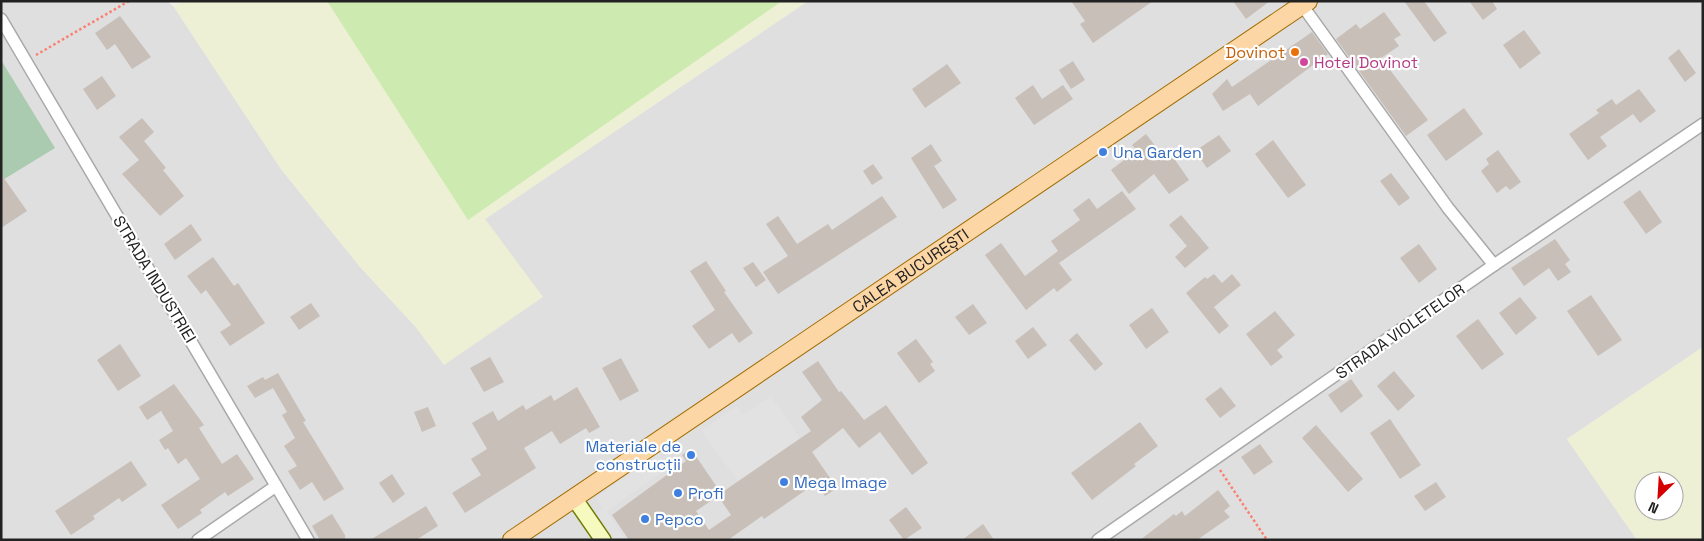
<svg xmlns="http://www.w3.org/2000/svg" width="1704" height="541" font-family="'Space Grotesk',sans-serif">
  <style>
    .residential { fill: #e0dfdf }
    .farmland { fill: #eef0d5; fill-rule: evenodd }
    .grass { fill: #cdebb0 }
    .cemetery { fill: #aacbaf }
    .parking { fill: #e2e2e2 }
    .building { fill: #c7bfb8; fill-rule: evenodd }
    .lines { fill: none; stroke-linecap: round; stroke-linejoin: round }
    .street-casing { stroke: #a9a9a9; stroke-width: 14 }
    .secondary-casing { stroke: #707d05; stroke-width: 18 }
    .primary-casing { stroke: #a06b00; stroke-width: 20 }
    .path { stroke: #fa8072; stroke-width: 2.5; stroke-dasharray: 2.5 2.5; stroke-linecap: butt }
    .street { stroke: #fff; stroke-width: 11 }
    .secondary { stroke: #f7fabf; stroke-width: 15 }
    .primary { stroke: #fcd6a4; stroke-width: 18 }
    .food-dot { fill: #e8710a; stroke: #fff; stroke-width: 2 }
    .hotel-dot { fill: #d1479c; stroke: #fff; stroke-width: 2 }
    .shop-dot { fill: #3f7fe0; stroke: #fff; stroke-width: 2 }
    .labels { text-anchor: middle; stroke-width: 4.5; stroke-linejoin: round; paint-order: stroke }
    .food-label { font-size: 16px; fill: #c56008; stroke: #fff; text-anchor: end }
    .hotel-label { font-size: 16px; fill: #b23c85; stroke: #fff; text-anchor: start }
    .shop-label { font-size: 16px; fill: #366cbe; stroke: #fff; text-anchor: start }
    .street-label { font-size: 16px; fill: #222; stroke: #fff }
  </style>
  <rect width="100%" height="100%" fill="#f2efe9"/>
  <path class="residential" d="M1 1H167L174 7 281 169 361 268 414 325 485 219 808 1H1703V347L1567 439 1637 540H1Z"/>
  <g class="farmland">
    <path d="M182 1H808L485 219 543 297 444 365 414 325 361 268 281 169 174 7Z"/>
    <path d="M1703 347V540H1637L1567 439ZM1644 481H1674V511H1644Z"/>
  </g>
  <path class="grass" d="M327 1H782L468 220Z"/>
  <path class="cemetery" d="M1 60 55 148 1 181Z"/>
  <g class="parking">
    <path d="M771 396 800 438 738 481 701 431 737 406 743 415Z"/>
    <path d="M660 453 669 467 607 511 626 540H614L596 513 602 508 595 498Z"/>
  </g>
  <g class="building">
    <path d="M1071 1H1153L1093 43 1080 24 1085 21Z"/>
    <path d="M1233 1H1270L1246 19Z"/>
    <path d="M1404 1H1424L1447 33 1434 42Z"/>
    <path d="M1469 1H1492L1497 9 1483 20Z"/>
    <path d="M1384 12 1401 35 1394 39 1399 46 1381 58 1428 120 1406 136 1336 39 1356 24 1360 29Z"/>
    <path d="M120 16 151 57 132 69 115 44 107 50 95 33Z"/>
    <path d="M1524 30 1541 53 1520 69 1503 45Z"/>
    <path d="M1312 32 1328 54 1258 106 1250 94 1223 111 1212 94 1227 79 1232 87Z"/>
    <path d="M1679 49 1696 73 1685 82 1668 58Z"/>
    <path d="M1073 61 1085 80 1071 89 1059 70Z"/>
    <path d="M947 64 961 83 925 108 912 89Z"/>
    <path d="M102 76 116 96 97 110 83 89Z"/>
    <path d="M1033 85 1042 99 1063 85 1073 99 1034 125 1015 98Z"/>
    <path d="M1639 89 1656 111 1640 123 1633 114 1600 137 1607 146 1588 160 1569 134 1599 113 1596 110 1612 99 1616 105Z"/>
    <path d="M1464 108 1483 134 1446 161 1427 135Z"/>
    <path d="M142 118 154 132 144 141 166 168 163 170 184 196 160 216 122 174 139 160 119 137Z"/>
    <path d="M1146 134 1167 161 1173 157 1189 180 1169 194 1154 174 1129 194 1111 170 1137 150 1132 145Z"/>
    <path d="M1219 135 1231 151 1207 168 1195 151Z"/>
    <path d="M1273 140 1306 185 1288 198 1255 154Z"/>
    <path d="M931 144 942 161 934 166 957 200 943 209 911 158Z"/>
    <path d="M1498 150 1521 182 1510 190 1506 186 1497 193 1481 171 1489 164 1486 159Z"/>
    <path d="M873 164 883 178 872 185 863 171Z"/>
    <path d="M1391 173 1410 198 1399 206 1380 181Z"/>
    <path d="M1 174 27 211 1 228Z"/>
    <path d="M1640 190 1662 222 1646 234 1623 202Z"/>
    <path d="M1122 191 1136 209 1059 263 1072 280 1057 292 1054 288 1026 310 985 255 1001 243 1025 276 1058 251 1051 241 1080 220 1073 210 1089 198 1097 209Z"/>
    <path d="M882 196 897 217 778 294 763 272 788 256 766 224 778 216 797 244 828 224 832 230Z"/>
    <path d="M1181 215 1209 248 1185 268 1175 257 1187 246 1169 225Z"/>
    <path d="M191 224 202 240 175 260 164 244Z"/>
    <path d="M1555 239 1570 260 1565 264 1571 272 1558 281 1549 268 1524 286 1511 268Z"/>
    <path d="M1419 244 1437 269 1419 283 1400 258Z"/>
    <path d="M213 257 234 286 238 283 265 323 230 346 220 332 231 325 206 290 201 294 187 276Z"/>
    <path d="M706 261 726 291 724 292 753 333 739 343 732 333 709 349 692 326 715 310 690 271Z"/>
    <path d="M753 262 766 280 756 287 743 268Z"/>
    <path d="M1214 274 1222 283 1232 274 1241 285 1214 307 1229 326 1219 334 1186 293 1205 277 1207 279Z"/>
    <path d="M1591 295 1622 340 1598 356 1567 311Z"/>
    <path d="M1520 297 1537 318 1516 335 1499 313Z"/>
    <path d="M311 303 320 316 299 330 290 317Z"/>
    <path d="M973 304 987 323 969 335 955 317Z"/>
    <path d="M1152 308 1169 332 1146 349 1129 325Z"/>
    <path d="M1275 311 1295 335 1277 350 1283 357 1271 366 1246 334Z"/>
    <path d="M1478 319 1504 354 1482 370 1456 336Z"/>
    <path d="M1033 327 1047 345 1028 359 1015 341Z"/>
    <path d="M1077 333 1103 364 1095 371 1069 340Z"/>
    <path d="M916 339 933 362 930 364 935 371 919 383 897 353Z"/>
    <path d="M120 344 141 376 118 391 97 360Z"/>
    <path d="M490 357 504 382 484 392 470 368Z"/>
    <path d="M621 358 639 391 620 401 602 368Z"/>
    <path d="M818 361 839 392 841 391 864 420 886 405 928 463 912 475 880 432 859 448 843 428 812 452 837 488 825 496 816 483 764 519 762 516 728 540H629L612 515 686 461 682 455 691 449 721 493 811 431 801 417 822 400 802 372ZM718 496 731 515 709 530 696 511Z"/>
    <path d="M1394 371 1415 396 1398 411 1377 386Z"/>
    <path d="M278 373 306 421 303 422 344 489 324 501 312 482 300 490 288 471 297 466 284 446 295 438 282 415 287 412 273 388 255 398 247 386 263 377 265 380Z"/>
    <path d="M1351 379 1363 396 1341 413 1328 395Z"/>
    <path d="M174 384 204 425 199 428 222 464 237 454 254 479 228 496 225 492 200 510 202 513 178 529 161 505 200 479 186 458 178 464 168 448 165 450 159 440 173 431 161 411 147 420 139 407Z"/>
    <path d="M577 387 600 427 589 433 586 428 560 444 552 431 524 448 536 468 465 513 452 493 481 475 471 459 487 449 472 423 493 411 498 421 523 405 526 410 551 395 554 401Z"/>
    <path d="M1221 387 1236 406 1220 418 1205 399Z"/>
    <path d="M428 407 436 426 422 432 414 412Z"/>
    <path d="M1390 419 1421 465 1400 479 1370 433Z"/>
    <path d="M1140 422 1158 446 1134 464 1136 466 1092 500 1071 473Z"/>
    <path d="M1316 425 1363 479 1348 492 1302 438Z"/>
    <path d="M1260 444 1273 462 1254 475 1241 457Z"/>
    <path d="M131 461 147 485 122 502 119 498 93 516 95 519 71 535 55 511Z"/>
    <path d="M392 474 405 494 393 503 379 483Z"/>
    <path d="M1436 482 1446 497 1425 511 1414 496Z"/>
    <path d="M1218 490 1230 506 1224 511 1230 517 1197 540H1140L1174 514 1176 516 1182 511 1185 516Z"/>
    <path d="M426 506 438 526 416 540H370Z"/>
    <path d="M906 507 922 528 904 540 889 520Z"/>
    <path d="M332 514 345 535V540H320L312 526Z"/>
    <path d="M983 524 994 540H962Z"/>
  </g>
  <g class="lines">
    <defs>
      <g id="street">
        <path d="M1302 5 1448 208 1494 265"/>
        <path d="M1 19 308 540"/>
        <path d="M198 540 276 486"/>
        <path d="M1098 540 1494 265 1703 124"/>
      </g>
      <path id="secondary" d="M574 498 603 540"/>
      <g id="primary">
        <path id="s1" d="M512 540 1308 1"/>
      </g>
    </defs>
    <use href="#street" class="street-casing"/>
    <use href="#secondary" class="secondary-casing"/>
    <use href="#primary" class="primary-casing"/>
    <g class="path">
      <path d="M36 55 129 1"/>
      <path d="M1220 470 1267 540"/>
    </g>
    <use href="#street" class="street"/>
    <use href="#secondary" class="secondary"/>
    <use href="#primary" class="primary"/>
  </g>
  <circle class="food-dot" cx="1295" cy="52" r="5"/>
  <circle class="hotel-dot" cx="1304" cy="62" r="5"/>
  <g class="shop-dot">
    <circle cx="1103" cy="152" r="5"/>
    <circle cx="691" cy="455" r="5"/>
    <circle cx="784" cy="482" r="5"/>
    <circle cx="678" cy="493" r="5"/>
    <circle cx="645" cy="519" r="5"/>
  </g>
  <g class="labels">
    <g class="food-label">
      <text x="1285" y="58">Dovinot</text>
    </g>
    <g class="hotel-label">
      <text x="1314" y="68">Hotel Dovinot</text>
    </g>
    <g class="shop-label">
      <text x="1113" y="158">Una Garden</text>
      <text x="681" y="452" text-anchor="end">Materiale de<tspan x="681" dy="18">construcții</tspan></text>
      <text x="794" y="488">Mega Image</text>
      <text x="688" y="499">Profi</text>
      <text x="655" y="525">Pepco</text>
    </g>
    <g class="street-label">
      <text dy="6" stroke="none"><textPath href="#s1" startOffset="481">CALEA BUCUREȘTI</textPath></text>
      <text transform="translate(155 279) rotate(59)" y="6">STRADA INDUSTRIEI</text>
      <text transform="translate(1400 331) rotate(-35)" y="6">STRADA VIOLETELOR</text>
    </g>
  </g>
  <rect width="1704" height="541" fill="none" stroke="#222222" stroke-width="5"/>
  <g transform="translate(1659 496) rotate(205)"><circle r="24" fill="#ffffff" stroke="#a7a7a7"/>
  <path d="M0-4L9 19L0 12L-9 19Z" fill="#d40000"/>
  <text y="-8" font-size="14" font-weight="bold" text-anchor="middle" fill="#222222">N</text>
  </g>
</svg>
